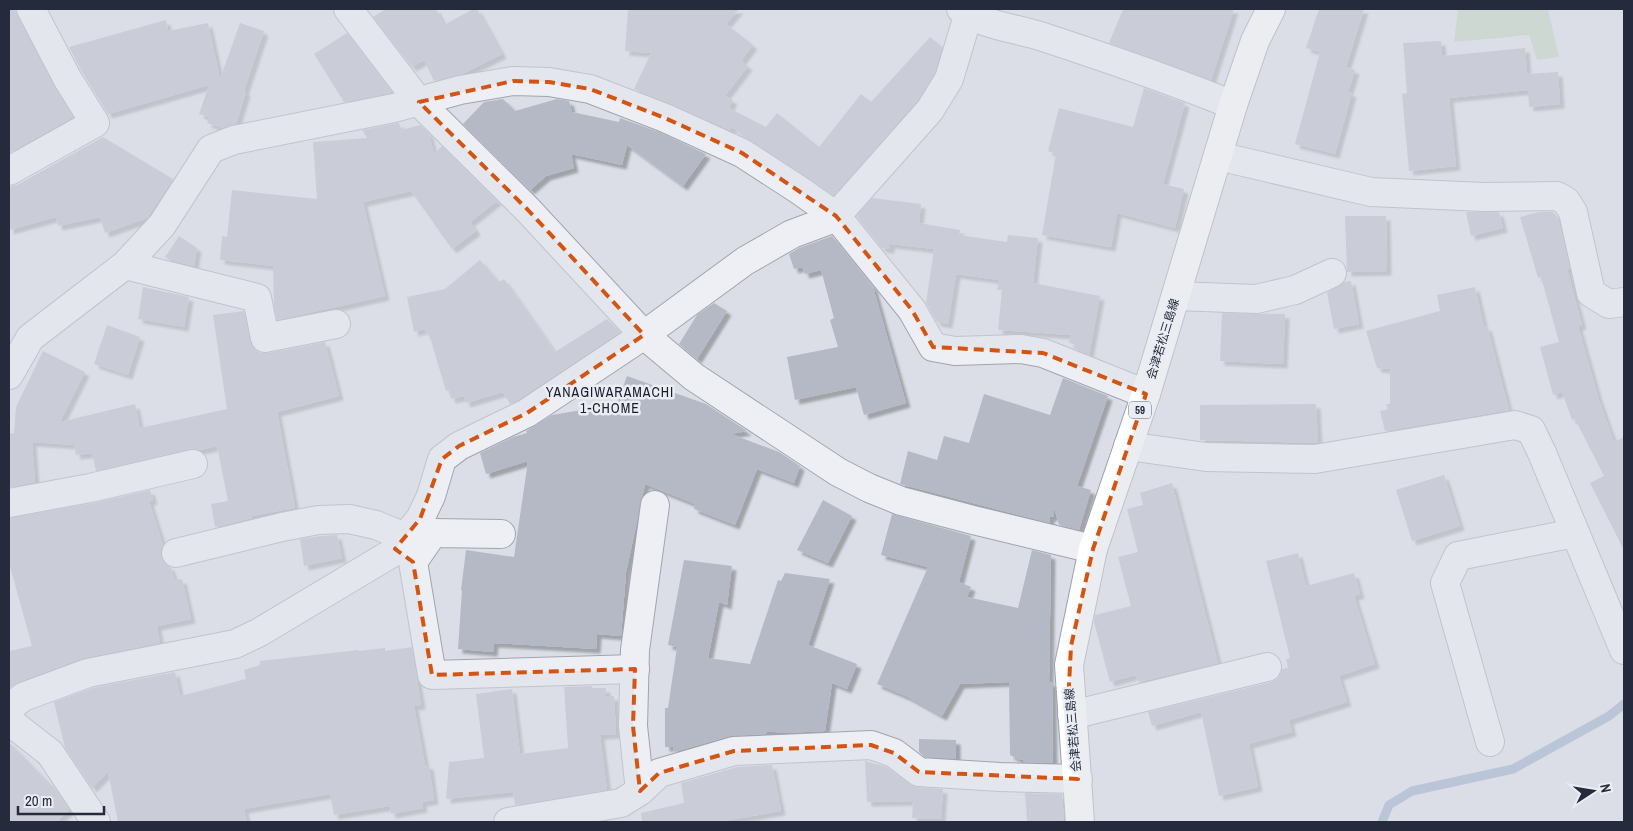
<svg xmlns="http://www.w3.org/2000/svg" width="1633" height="831" font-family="'Archivo Narrow','Noto Sans JP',sans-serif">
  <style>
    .green { fill: #bfd0bc }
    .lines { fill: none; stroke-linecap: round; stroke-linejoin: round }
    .stream { stroke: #95a7c7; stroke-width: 9 }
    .building { fill: #b5b9c6; filter: url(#shadow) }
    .minor-casing { stroke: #a1a4b0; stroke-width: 30 }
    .major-casing { stroke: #9aa1b2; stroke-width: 30 }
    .minor { stroke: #eeeff4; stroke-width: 28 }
    .major { stroke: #fff; stroke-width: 28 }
    .marked { fill: none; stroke: #d45411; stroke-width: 4; stroke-dasharray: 10 6; stroke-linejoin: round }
    .labels { text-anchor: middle; stroke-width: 5; stroke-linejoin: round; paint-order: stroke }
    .shield { fill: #eaedf4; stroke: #606473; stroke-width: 1 }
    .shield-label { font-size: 11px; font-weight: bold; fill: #252a3c }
    .street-label { font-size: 12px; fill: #252a3c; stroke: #eaedf4 }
    .neighbourhood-label { font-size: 14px; letter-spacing: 1px; fill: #181c2c; stroke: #eaedf4 }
  </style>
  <defs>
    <filter id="shadow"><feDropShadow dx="4.5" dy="4.5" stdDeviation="1" flood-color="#0004"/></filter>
  </defs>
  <rect width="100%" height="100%" fill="#dbdee6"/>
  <path class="green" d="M1458 9H1548L1559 57 1537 60 1529 35 1454 42Z"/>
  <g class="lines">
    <path class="stream" d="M1382 822 1389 805 1412 791 1513 769 1609 716 1624 704"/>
  </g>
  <g class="building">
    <path d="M9 9H15L17 16 53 85 73 117 9 153Z"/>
    <path d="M386 9H436L444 25 473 9H477L502 54 462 74 434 81 424 60 412 67 373 17Z"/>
    <path d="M628 9H739L726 24 753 45 741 61 748 66 725 96 733 100 729 108 766 127 777 113 819 147 861 94 871 102 930 37 942 47 935 73 917 101 834 195 745 137 732 127 730 130 671 104 634 89 651 53 625 51Z"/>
    <path d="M1123 9H1234L1211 80 1109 43Z"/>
    <path d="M1319 9H1364L1346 67 1355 70 1348 92 1352 93 1335 154 1295 144 1320 52 1306 48Z"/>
    <path d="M166 20 168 31 208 23 220 79 240 23 264 31 244 91 246 92 236 124 222 128 207 123 209 117 199 114 209 85 108 114 81 70 69 47Z"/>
    <path d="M347 33 391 91V93L344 102 314 54Z"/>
    <path d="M1441 41 1442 56 1525 48 1527 74 1558 72 1560 104 1529 107 1528 90 1449 98 1456 166 1409 171 1402 94 1407 93 1403 43Z"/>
    <path d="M1144 88 1185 103 1163 184 1184 189 1175 228 1117 213 1111 247 1042 235 1056 154 1048 151 1059 108 1133 127Z"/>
    <path d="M503 99 515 111 557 99 569 101 572 112 619 122 620 118 659 132 706 154 683 186 627 145 622 165 571 154 574 168 546 176 530 190 463 124 484 102Z"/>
    <path d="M399 123 401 130 420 125 429 134 434 154 442 146 497 201 470 222 476 231 452 249 411 191 363 202 385 296 277 320 274 306 273 266 220 260 222 236 227 237 232 190 317 199 313 142 367 138 362 130Z"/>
    <path d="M103 137 173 179 147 218 105 233 100 217 58 226 56 217 9 230V187L17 185Z"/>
    <path d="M872 198 921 204 919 223 960 230 959 235 1007 242 1008 235 1038 238 1033 283 1100 296 1089 355 1073 348 1075 344 1069 343 1071 335 998 330 1002 290H997L999 280 956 274 948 324 937 322 926 303 934 249 890 244V249L882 248 856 216Z"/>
    <path d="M1468 212H1499L1503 228 1471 236 1466 213Z"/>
    <path d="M1539 212H1553L1558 218 1570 268 1567 269 1582 325 1578 326 1599 400 1614 442 1624 437V550L1590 483 1604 476 1575 419 1572 420 1562 392 1553 395 1540 347 1559 342 1541 277 1538 278 1520 217Z"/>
    <path d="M1345 216H1386L1387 271 1347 272Z"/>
    <path d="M179 236 197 248 194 266 170 260 165 257Z"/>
    <path d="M832 236 873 287 906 403 864 415 856 387 795 400 787 357 838 347 830 320 834 318 821 270 805 274 802 267 794 269 789 254 799 248Z"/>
    <path d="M480 260 499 282 504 279 555 352 607 319 620 332 519 399 510 404 503 392 466 403 464 396 451 399 449 390 446 391 429 334 426 335 425 329 414 332 407 297 445 289Z"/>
    <path d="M1351 281 1359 324 1334 329 1327 293 1344 282Z"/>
    <path d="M143 287 189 297 184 327 138 319Z"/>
    <path d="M1475 287 1484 327 1487 326 1509 410 1385 431 1380 411 1388 409 1386 404H1390V369L1377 368 1366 331 1440 311 1437 295Z"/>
    <path d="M714 303 727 311 697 359 679 344 697 315Z"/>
    <path d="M244 311 250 342 253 348 260 353H268L325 342 339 396 277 412 295 508 251 516 252 518 215 527 211 504 228 501 217 446 200 450 189 449 96 471 92 453 76 455 74 445 32 442 35 482 9 487V434L14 433 16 407 43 351 85 372 60 422 135 404 140 428 227 409 213 315Z"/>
    <path d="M1222 313 1285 314 1283 364 1220 361Z"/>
    <path d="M107 325 140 337 128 375 94 364Z"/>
    <path d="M627 376 706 404 747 431 731 434 779 452 800 466 794 483 757 469 735 525 694 509 695 504 645 484 626 572 621 636 597 634 596 649 494 643 493 652 458 649 462 590H461L466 550 514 557 528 461 486 474 480 453 513 437 527 433 526 431 552 415 617 404Z"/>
    <path d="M1063 378 1108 396 1077 486 1091 490 1079 530 1059 525 1054 507V516L1050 517V523L900 484 908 451 937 460 944 436 969 443 984 394 1050 415Z"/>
    <path d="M1316 404 1318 443 1200 440V405Z"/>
    <path d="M1444 475 1460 526 1412 541 1396 490Z"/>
    <path d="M1172 483 1218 663 1139 682 1135 675 1110 682 1094 622 1095 615 1131 606 1118 557 1138 552 1127 509 1143 505 1140 493Z"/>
    <path d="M150 490 153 500 149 501 163 545 161 549V557L164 563 170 567 175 580 182 579 191 619 157 626 160 643 83 658 18 682 9 688V651L32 646 9 563V518L93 503Z"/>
    <path d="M823 500 852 516 828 563 797 550Z"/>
    <path d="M892 514 971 536 959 582 971 587 967 597 1018 608 1032 550 1051 555 1049 682H1052L1053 763 1023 762V760H1020L1010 755 1009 682 960 684 942 716 908 697 877 684 928 567 881 555Z"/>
    <path d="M337 535 342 558 304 566 300 539 320 536Z"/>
    <path d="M1298 553 1306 586 1354 573 1360 594 1354 596 1375 664 1339 676 1347 702 1289 720 1292 732 1249 744 1258 787 1219 796 1201 712 1152 726 1148 712 1271 682 1278 678 1282 669 1288 668 1286 659 1290 658 1266 561Z"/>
    <path d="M684 560 732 566 727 605 719 602 708 658 750 664 778 580 781 581 785 573 830 579 808 645 857 664 847 689 832 683 825 731 784 733 766 731 767 734 730 736 674 752 673 747H665V708H668L677 647 668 645Z"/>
    <path d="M412 647 421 705 414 706 425 765H429L434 800 422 802 423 808 391 814 390 806 334 815 330 794 244 809 247 822H118L108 772 92 788 65 748 54 702 92 688 175 672 180 696 246 679 244 670 260 665V661L358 650V651L385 648V651Z"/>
    <path d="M592 686V688H606V696H614L616 734 600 735 607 790 515 805 513 792 446 799 449 762 484 758 476 694 512 689 520 754 568 748 564 687Z"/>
    <path d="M919 739 956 740V759L925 757 919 752Z"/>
    <path d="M9 742 56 790 69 810 57 822H9Z"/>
    <path d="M865 761 887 767 910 784 918 787 943 789 941 819 912 818 913 801 867 802Z"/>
    <path d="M772 765 781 811 717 822H642L641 813 684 803 681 783 737 767Z"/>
    <path d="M1025 793 1062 794 1064 822H1027Z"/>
  </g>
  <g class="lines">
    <defs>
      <g id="minor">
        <path d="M348 9 419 102 528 210 644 335 694 377 838 472 869 488 901 501 973 520 1093 549"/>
        <path d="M961 9C984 26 1016 28 1043 37 1107 58 1171 80 1233 105"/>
        <path d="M1218 156 1371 192 1484 197 1557 196 1566 201 1573 212 1591 293 1609 304 1624 302"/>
        <path d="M9 171 95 123 67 78 31 9"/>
        <path d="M125 265 257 298 265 338 336 324"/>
        <path d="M1176 296 1256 299 1295 290 1332 273"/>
        <path d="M9 375 30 338 125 265 162 225 211 149 234 140 394 108 460 90 513 81 549 82 590 89 665 118 742 153 799 190 836 216 912 310 933 347 955 351 1021 349 1043 353 1146 394"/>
        <path d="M1128 446 1206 457 1315 459 1515 425 1531 430 1542 453 1624 650"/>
        <path d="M9 503 90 488 193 464"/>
        <path d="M501 534 433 533 413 562 432 675 635 669"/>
        <path d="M176 553 282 527 318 520 349 519 376 525 405 537"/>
        <path d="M9 708 23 697 88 673 235 644 260 632 392 553 420 519 431 496 442 459 459 446 527 413 644 335 745 261 792 234 827 221 836 216 930 110 949 79 970 9"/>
        <path d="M1072 715 1267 667"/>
        <path d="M9 721 50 753 96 822"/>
        <path d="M1490 742 1445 583 1458 556 1575 533"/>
        <path d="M640 791 633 726 635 650 655 505"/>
        <path d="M508 822 621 803 640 791 659 773 734 751 871 745 894 753 919 772 1000 777 1078 779"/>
      </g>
      <path id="major" d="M1080 822 1069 665 1093 549 1146 394 1233 105 1255 41 1271 9"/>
    </defs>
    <use href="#minor" class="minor-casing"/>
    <use href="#major" class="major-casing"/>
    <use href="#minor" class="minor"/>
    <use href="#major" class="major"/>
  </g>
  <path d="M0 0H1633V831H0ZM513 81 549 82 590 89 665 118 742 153 836 216 912 310 933 347 1043 353 1146 394 1093 549 1071 646 1069 685 1078 779 919 772 894 753 871 745 734 751 659 773 640 791 633 726 635 669 432 675 413 562 395 549 420 519 442 459 459 446 527 413 644 335 528 210 419 102Z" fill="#dbdee6" fill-opacity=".55" fill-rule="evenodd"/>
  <path class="marked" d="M513 81 549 82 590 89 665 118 742 153 836 216 912 310 933 347 1043 353 1146 394 1093 549 1071 646 1069 685 1078 779 919 772 894 753 871 745 734 751 659 773 640 791 633 726 635 669 432 675 413 562 395 549 420 519 442 459 459 446 527 413 644 335 528 210 419 102Z"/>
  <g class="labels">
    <rect class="shield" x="1129" y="401.5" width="22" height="17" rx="4"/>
    <g class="shield-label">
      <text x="1140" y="414">59</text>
    </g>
    <g class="street-label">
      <text transform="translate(1163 339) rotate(-73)" y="4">会津若松三島線</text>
      <text transform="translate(1073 730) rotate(-95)" y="4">会津若松三島線</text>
    </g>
    <g class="neighbourhood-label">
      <text x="610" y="397">YANAGIWARAMACHI<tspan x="610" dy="16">1-CHOME</tspan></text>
    </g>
  </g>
  <rect width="1633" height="831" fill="none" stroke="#252a3c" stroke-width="20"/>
  <g transform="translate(1593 791) rotate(78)" stroke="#eaedf4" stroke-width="4" paint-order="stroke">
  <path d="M0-4L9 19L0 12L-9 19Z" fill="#252a3c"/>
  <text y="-8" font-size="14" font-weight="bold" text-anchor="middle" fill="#252a3c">N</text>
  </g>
  <path d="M18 806v8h86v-8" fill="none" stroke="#252a3c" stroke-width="2.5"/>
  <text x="25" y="806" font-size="15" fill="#252a3c" stroke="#eaedf4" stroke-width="4" paint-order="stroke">20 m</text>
</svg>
